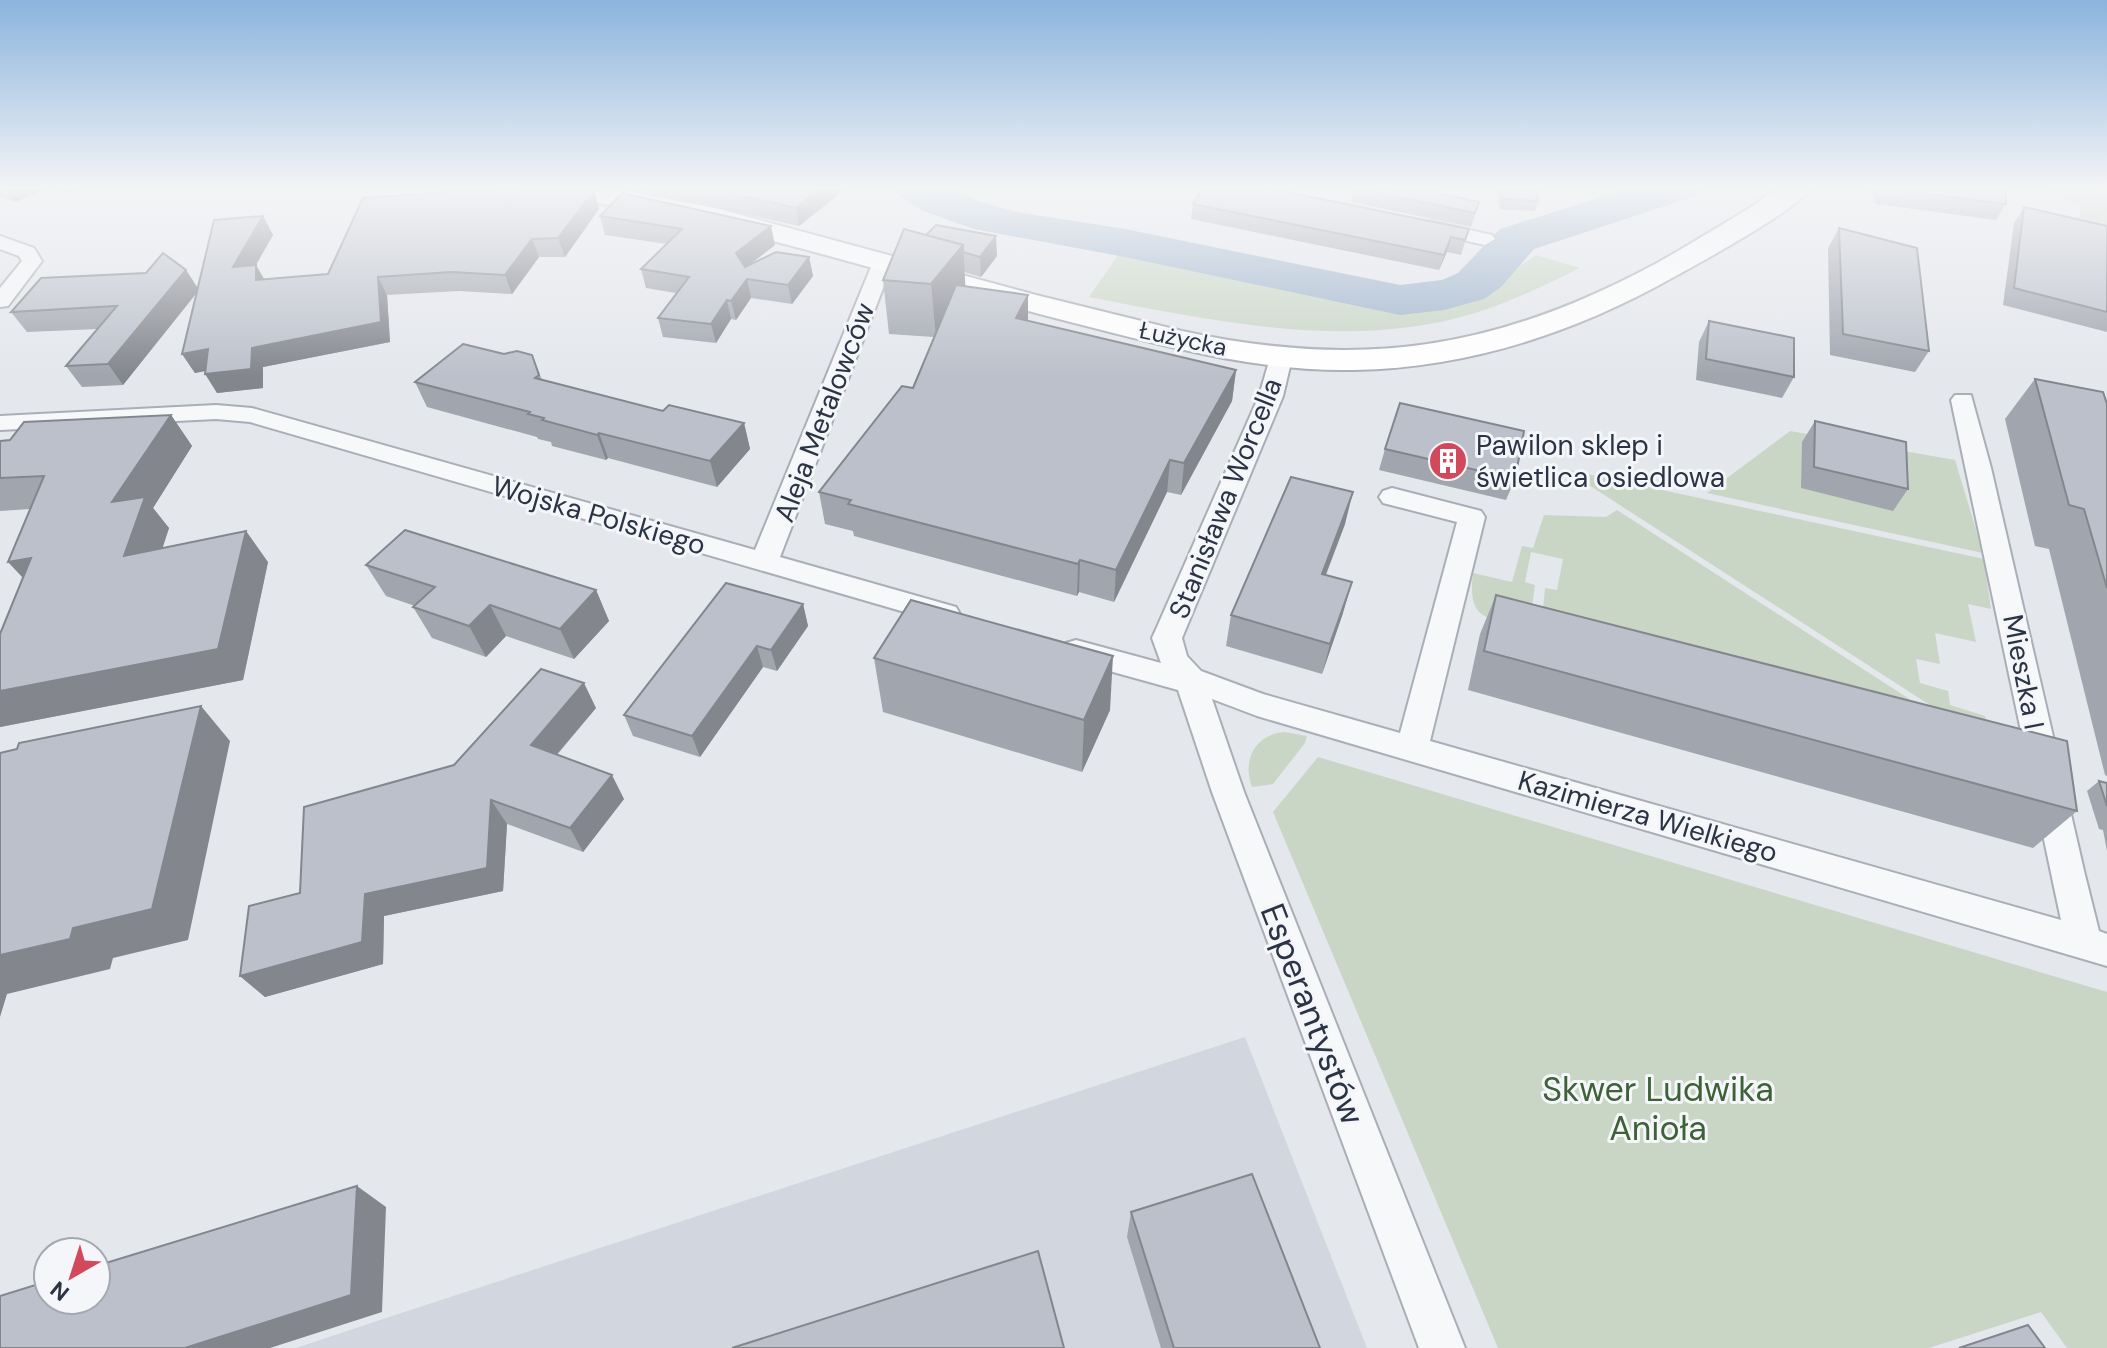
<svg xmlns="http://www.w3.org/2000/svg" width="2107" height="1348" font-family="'DM Sans',sans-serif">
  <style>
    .built { fill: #d2d6de }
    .green { fill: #c9d6c5 }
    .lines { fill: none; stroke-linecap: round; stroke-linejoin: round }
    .river { fill: #9fb4cc; fill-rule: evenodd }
    .street-casing { stroke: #a9aeb7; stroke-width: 4 }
    .secondary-casing { stroke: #a9aeb7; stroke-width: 4 }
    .street { fill: #f7f8fa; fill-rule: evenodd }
    .secondary { fill: #fff; fill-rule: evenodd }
    .wall { fill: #a1a5ae }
    .shaded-wall { fill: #83868d }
    .building { fill: #bbc0ca; stroke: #83868d; stroke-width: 2 }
    .labels { text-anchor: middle; stroke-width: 6; stroke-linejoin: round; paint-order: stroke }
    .far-street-label { font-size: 24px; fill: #2b3445; stroke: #f4f6f9 }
    .street-label { font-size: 28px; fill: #2b3445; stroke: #f4f6f9 }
    .poi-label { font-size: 28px; fill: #2b3445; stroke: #f4f6f9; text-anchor: start }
    .near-street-label { font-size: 34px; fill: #2b3445; stroke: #f4f6f9 }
    .near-park-label { font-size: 34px; fill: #3f6138; stroke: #f4f6f9 }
  </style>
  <rect width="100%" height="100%" fill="#e4e7ec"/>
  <path class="built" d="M1245 1037 1367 1348H296L386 1318Z"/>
  <g class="green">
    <path d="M2042 187H2107V232L2076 224 2082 207Z"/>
    <path d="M1121 251 1298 287 1408 305 1454 300 1487 288 1536 255 1580 268C1547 284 1513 301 1478 312 1353 352 1214 321 1089 297Z"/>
    <path d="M1790 431 1955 460 1983 553 1707 493Z"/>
    <path d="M1564 469 1984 559 1991 609 1968 604 1976 642 1935 633 1940 664 1916 659 1920 683 1948 691 1950 705 1985 716 1989 732 2001 751Z"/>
    <path d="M1617 510 1982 746 1541 631 1545 588 1557 590 1563 559 1531 552 1525 582 1535 585 1529 628C1488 617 1467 623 1473 573L1512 582 1522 546 1533 548 1544 515 1606 517Z"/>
    <path d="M1284 732 1307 736 1305 743 1273 784 1252 787C1242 761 1254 735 1284 732Z"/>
    <path d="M1318 757 2107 992V1348H2067L2041 1312 1929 1348H1498L1273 812Z"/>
  </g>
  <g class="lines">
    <path class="river" d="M893 187H948L981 202 1017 212 1125 229 1400 285 1442 280 1458 273 1500 229 1633 187H1702L1696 196 1534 249 1501 287 1484 299 1444 310 1400 315 1125 257 974 229 923 211 899 196Z"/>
    <defs>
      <g id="street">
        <path d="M1430 221 1492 235 1495 239 1485 245 1423 231 1420 227Z"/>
        <path d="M0 236 34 248 42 261 8 306 0 307V288L22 261 19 256 0 249Z"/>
        <path d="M883 256 893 262 780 557 956 607 960 614 956 621 946 624 250 422 216 419 0 430V416L216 405 252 408 755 550 873 262Z"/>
        <path d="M1281 351 1289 353 1292 358 1283 396 1182 638 1187 656 1201 671 1263 694 1400 733 1457 522 1383 503 1379 497 1383 491 1392 488 1481 511 1485 517 1430 741 2061 920 1951 400 1955 395H1971L1991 468 2085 875 2099 931 2107 934V966L1257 716 1212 699 1244 792 1465 1348H1419L1212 792 1178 690 1066 659 1061 651 1066 643 1076 640 1161 663 1152 638 1157 627 1259 396 1270 358 1273 353Z"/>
      </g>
      <path id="secondary" d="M531 187H605L715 208 1036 295 1182 331C1360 370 1496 350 1657 263 1689 245 1720 226 1751 207 1760 201 1771 190 1782 187 1791 185 1803 187 1812 187 1796 211 1701 262 1672 278 1574 333 1467 368 1354 370 1264 372 1177 349 1090 327 907 282 732 219 544 195L535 193Z"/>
    </defs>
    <use href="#street" class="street-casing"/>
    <use href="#secondary" class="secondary-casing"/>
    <use href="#street" class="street"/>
    <use href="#secondary" class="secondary"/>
  </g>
  <g class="wall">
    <path d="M0 187H51L15 202 0 196Z"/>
    <path d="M52 187H80L69 193Z"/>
    <path d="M644 187H848L799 226 646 192Z"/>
    <path d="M1353 187H1429V191L1479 202 1471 227 1352 202Z"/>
    <path d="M1496 187H1535L1538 201 1535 211 1500 209Z"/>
    <path d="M1869 187H2006V204L1996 220 1876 204Z"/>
    <path d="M594 191 599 209 565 257H539L512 294 459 291 387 295 390 342 263 367V388L217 393 205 371 195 373 182 354 197 292 123 385 82 387 66 366 98 329 27 332 11 312 146 273 186 270 198 289 263 216 273 235 255 266 264 279 328 274Z"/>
    <path d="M622 193 775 245 748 266 809 257 813 276 792 304 751 298 736 320 731 319 716 343 663 337 658 318 676 293 646 288 641 269 667 244 605 235 600 216Z"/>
    <path d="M1193 204 1469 229 1461 255 1447 252 1439 270 1191 219Z"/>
    <path d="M2024 207 2107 226V332L2003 305 2014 223Z"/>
    <path d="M1839 228 1929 351 1915 372 1830 355 1828 248Z"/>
    <path d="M904 229 997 256 981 277 964 272 965 286 1028 295V321L1236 370 1232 401 1181 495 1167 492 1114 602 1079 592 1077 596 854 536 853 531 825 524 819 492 913 388 934 337 889 334 883 280Z"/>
    <path d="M1709 321 1794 377 1782 398 1696 380 1699 342Z"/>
    <path d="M504 354 532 355 542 380 663 411 744 423 750 449 717 487 608 458 606 460 552 446 551 442 538 439 537 437 427 407 415 382Z"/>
    <path d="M2035 379 2107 404V776L2105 775 2049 549 2035 546 2005 419Z"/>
    <path d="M171 415 192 446 153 508 169 528 162 548 268 562 243 680 0 727V634L23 578 30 509 0 511V441Z"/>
    <path d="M1815 421 1908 489 1893 511 1801 488 1802 442Z"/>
    <path d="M1385 449 1515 479 1506 500 1379 470Z"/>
    <path d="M1345 524 1326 575 1343 613 1322 674 1226 646 1231 615Z"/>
    <path d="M366 565 596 590 609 621 574 659 506 636 486 657 432 638 413 607 415 606 386 596Z"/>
    <path d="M1496 595 2077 811 2033 848 1468 690 1480 634Z"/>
    <path d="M803 604 808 626 777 671 763 667 700 757 633 736 624 715Z"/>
    <path d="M874 658 1110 710 1082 772 883 712Z"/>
    <path d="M596 708 557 755 624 799 583 852 507 824 503 891 384 916 383 964 265 997 240 976 300 893 454 765Z"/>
    <path d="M2099 781 2107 783V851L2103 830 2099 829 2087 791Z"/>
    <path d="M1131 1212 1320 1348H1161L1127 1237Z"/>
  </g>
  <g class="shaded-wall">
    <path d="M4 187H51L15 202Z"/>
    <path d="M65 187H80L69 193Z"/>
    <path d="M822 187H848L799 226 796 208Z"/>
    <path d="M594 191 599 209 565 257 558 238Z"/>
    <path d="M263 216 273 235 244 286 233 267Z"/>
    <path d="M771 226 775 245 740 272 736 253Z"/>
    <path d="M996 236 997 256 981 277 980 257Z"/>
    <path d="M1451 237 1447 252 1439 270 1444 255Z"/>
    <path d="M532 239 539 257 512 294 505 275Z"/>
    <path d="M963 245 966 297 936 337 931 284Z"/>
    <path d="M809 257 813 276 792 304 788 285Z"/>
    <path d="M256 265 267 284 256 280Z"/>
    <path d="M186 270 199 290 123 385 108 364Z"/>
    <path d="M378 277 387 295 390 342 263 367V388L217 393 205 374Z"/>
    <path d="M747 279 751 298 736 320 731 301Z"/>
    <path d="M1028 295V326L1016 318Z"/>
    <path d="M727 300 731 319 716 343 711 324Z"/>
    <path d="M208 349 220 368 195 373 182 354Z"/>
    <path d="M1236 370 1232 401 1181 495 1184 463Z"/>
    <path d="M171 415 192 446 153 508 169 528 150 587 124 556 112 502Z"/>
    <path d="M744 423 750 449 717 487 710 461Z"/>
    <path d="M599 433 608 458 606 460 597 435Z"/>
    <path d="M1170 460 1167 492 1114 602 1116 570Z"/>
    <path d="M1353 492 1345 524 1314 605 1322 574Z"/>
    <path d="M246 531 268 562 243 680 0 727V691Z"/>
    <path d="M31 558 37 593 8 562Z"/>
    <path d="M1080 560 1079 592 1077 596 1078 564Z"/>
    <path d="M1352 582 1343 613 1322 674 1330 644Z"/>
    <path d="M596 590 609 621 574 659 560 629Z"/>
    <path d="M803 604 808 626 777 671 771 650Z"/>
    <path d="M490 605 506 636 486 657 469 626Z"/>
    <path d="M757 646 763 667 700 757 692 736Z"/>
    <path d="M1113 656 1110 710 1082 772 1084 720Z"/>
    <path d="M584 683 596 708 544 769 531 745Z"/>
    <path d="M201 706 230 741 188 940 113 958 110 969 7 994 0 1017V955L73 928Z"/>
    <path d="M612 775 624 799 583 852 570 828Z"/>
    <path d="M491 800 507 824 503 891 384 916 383 964 265 997 240 976 365 894Z"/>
    <path d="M357 1186 386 1207 382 1312 270 1348H185Z"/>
  </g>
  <g class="building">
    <path d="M703 187H822L796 208Z"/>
    <path d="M1204 187H1262L1469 229 1465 240 1451 237 1444 255 1193 204Z"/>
    <path d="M1429 187V191L1479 202 1475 213 1355 188Z"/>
    <path d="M1501 187H1535L1538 201 1503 199Z"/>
    <path d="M1884 187H2006V204L1884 189Z"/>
    <path d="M501 189 594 191 558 238 532 239 505 275 451 272 378 277 381 322 252 348 251 369 205 374 208 349 182 354 214 220 263 216 233 267 256 265V280L328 274 363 198Z"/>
    <path d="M622 193 771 226 736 253 745 267 776 252 809 257 788 285 747 279 731 301 727 300 711 324 658 318 689 277 641 269 682 229 600 216Z"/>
    <path d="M2024 207 2107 226V312L2014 288Z"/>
    <path d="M936 225 996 236 980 257 963 252V245L926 235Z"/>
    <path d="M1839 228 1917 248 1929 351 1843 334Z"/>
    <path d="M904 229 963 245 931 284 883 280Z"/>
    <path d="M163 253 186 270 108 364 66 366 117 306 11 312 41 278 146 273Z"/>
    <path d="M956 285 1028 295 1016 318 1236 370 1184 463 1170 460 1116 570 1080 560 1078 564 848 504 851 500 819 492 902 386 913 388Z"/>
    <path d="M1709 321 1794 338V377L1706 359Z"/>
    <path d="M463 344 504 354 517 351 532 355 539 375 535 378 663 411 669 405 744 423 710 461 599 433 597 435 542 420 544 418 528 414 530 412 415 382Z"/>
    <path d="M2035 379 2103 392 2107 404V588L2084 509 2069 505Z"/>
    <path d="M1400 403 1524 431 1515 479 1385 449Z"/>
    <path d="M171 415 112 502 145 497 124 556 246 531 218 649 0 691V634L31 558 8 562 44 476 0 478V441L10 440 24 422Z"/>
    <path d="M1815 421 1906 442 1908 489 1814 467Z"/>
    <path d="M1291 477 1353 492 1322 574 1352 582 1330 644 1231 615Z"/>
    <path d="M405 530 596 590 560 629 490 605 469 626 413 607 435 587 366 565Z"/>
    <path d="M726 583 803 604 771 650 757 646 692 736 624 715Z"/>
    <path d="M1496 595 2067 741 2077 811 1484 651Z"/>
    <path d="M911 600 1113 656 1084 720 874 658Z"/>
    <path d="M541 669 584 683 531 745 612 775 570 828 491 800 487 868 365 894 362 942 240 976 249 906 300 893 304 807 454 765Z"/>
    <path d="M201 706 152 909 73 928 70 939 0 955V753L17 749 19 743Z"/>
    <path d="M2099 781 2107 783V806Z"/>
    <path d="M1252 1174 1320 1348H1174L1131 1212Z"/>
    <path d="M357 1186 351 1295 185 1348H0V1296L48 1281V1300H96V1266Z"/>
    <path d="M1038 1251 1064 1348H732Z"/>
    <path d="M2028 1325 2045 1348H1959Z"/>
  </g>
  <linearGradient id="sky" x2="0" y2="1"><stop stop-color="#8bb4dd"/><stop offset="0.5" stop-color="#f3f4f6"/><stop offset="1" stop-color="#f3f4f6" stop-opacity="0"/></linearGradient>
  <rect width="2107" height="376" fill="url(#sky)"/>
  <defs>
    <symbol id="building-disc" viewBox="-11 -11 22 22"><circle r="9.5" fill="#d1495b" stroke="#f4f6f9"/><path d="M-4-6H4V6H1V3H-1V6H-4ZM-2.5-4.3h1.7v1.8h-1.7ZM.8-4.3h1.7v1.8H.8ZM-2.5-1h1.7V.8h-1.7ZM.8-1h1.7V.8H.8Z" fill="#fff"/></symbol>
  </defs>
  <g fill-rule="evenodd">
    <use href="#building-disc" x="1426" y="439" width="44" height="44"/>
  </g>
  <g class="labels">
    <g class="far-street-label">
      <text transform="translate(1183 339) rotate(12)" y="8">Łużycka</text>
    </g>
    <g class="street-label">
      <text transform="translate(824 412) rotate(-69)" y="10">Aleja Metalowców</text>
      <text transform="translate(1225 498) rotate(-68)" y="10">Stanisława Worcella</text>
      <text transform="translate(599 515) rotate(16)" y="10">Wojska Polskiego</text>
      <text transform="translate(2024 672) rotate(79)" y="10">Mieszka I</text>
      <text transform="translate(1648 816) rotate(16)" y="10">Kazimierza Wielkiego</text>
    </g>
    <g class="poi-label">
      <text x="1476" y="455">Pawilon sklep i<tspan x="1476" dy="32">świetlica osiedlowa</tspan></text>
    </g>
    <g class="near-street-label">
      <text transform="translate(1313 1014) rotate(69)" y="12">Esperantystów</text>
    </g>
    <g class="near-park-label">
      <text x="1658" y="1101">Skwer Ludwika<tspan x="1658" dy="39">Anioła</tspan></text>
    </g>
  </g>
  <g transform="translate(72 1276) rotate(219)"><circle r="38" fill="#f4f6f9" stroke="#a4a8b1" stroke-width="2"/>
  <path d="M0-6L14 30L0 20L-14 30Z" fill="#d1495b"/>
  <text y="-12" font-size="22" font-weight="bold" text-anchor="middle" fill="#2b3445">N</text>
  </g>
</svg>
